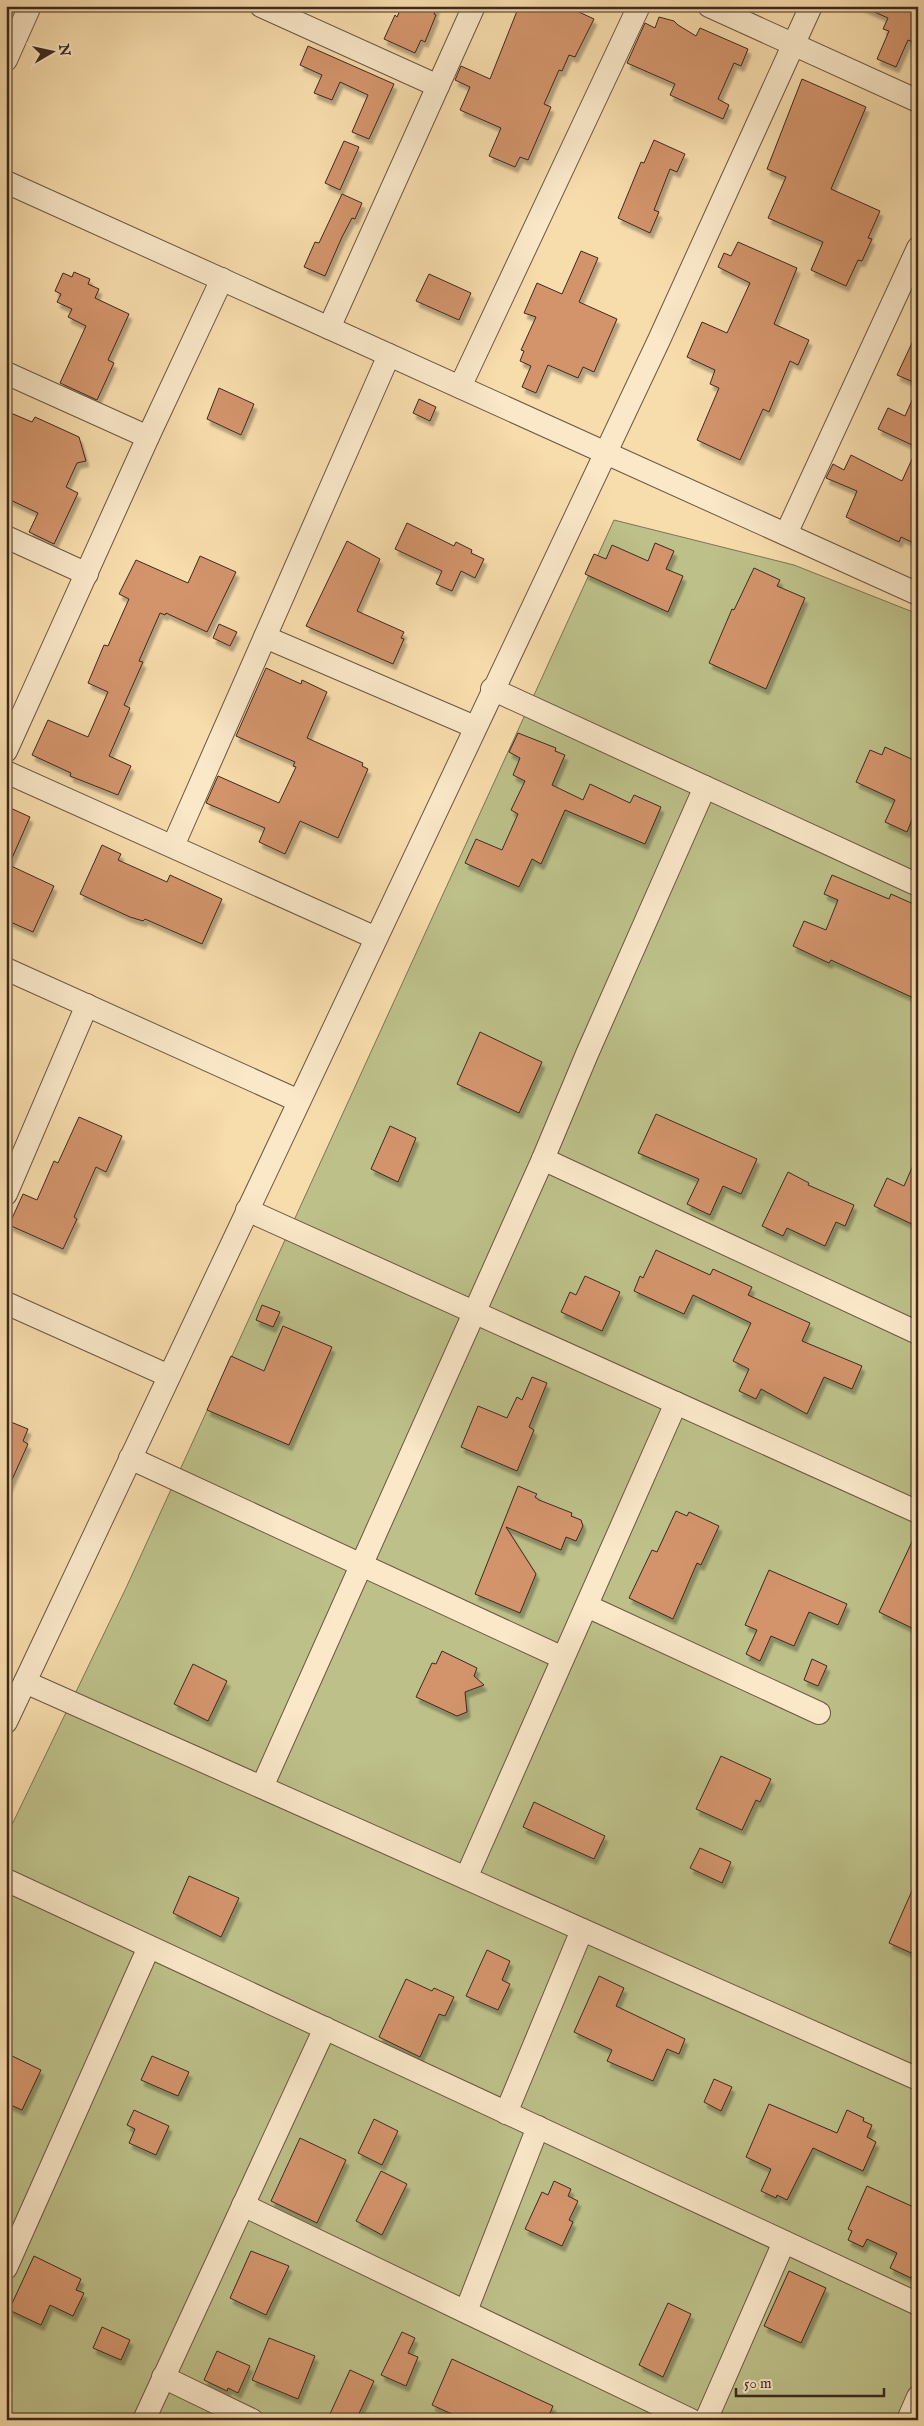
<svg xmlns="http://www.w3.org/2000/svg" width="924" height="2426" font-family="'IM FELL English',serif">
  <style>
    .green { fill: #bdc089; stroke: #7d7454 }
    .building { fill: #d3946c; stroke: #3d281e; filter: url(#shadow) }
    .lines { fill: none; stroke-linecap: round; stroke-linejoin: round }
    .minor-casing { stroke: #6c5542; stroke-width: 24 }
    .minor { stroke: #fae8c9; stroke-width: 22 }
  </style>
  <defs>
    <filter id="shadow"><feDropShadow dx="3" dy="5.5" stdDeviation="1" flood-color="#0004"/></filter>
  </defs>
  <rect width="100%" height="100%" fill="#f7dcac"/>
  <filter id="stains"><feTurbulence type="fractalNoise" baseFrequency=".004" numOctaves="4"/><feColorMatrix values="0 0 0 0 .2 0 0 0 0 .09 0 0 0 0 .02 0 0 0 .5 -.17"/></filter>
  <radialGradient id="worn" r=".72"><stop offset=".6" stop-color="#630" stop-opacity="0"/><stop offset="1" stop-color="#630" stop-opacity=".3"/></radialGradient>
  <path class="green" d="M614 520 794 565 918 614V2420H6V1837L126 1588Z"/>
  <g class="building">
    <path d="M402 6H437L434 14 436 15 425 42 421 40 415 53 384 39 395 15 397 17Z"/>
    <path d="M519 6 537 11 539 6H566L594 19 575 57 569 55 562 71 559 70 544 104 551 107 528 160 520 157 515 167 489 156 501 128 460 110 470 87 455 80 461 66 490 79Z"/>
    <path d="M861 6H918V44L908 40 896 67 877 59 889 31 883 29 888 18Z"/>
    <path d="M659 17 674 21 678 25 696 36 700 28 748 49 741 66 734 63 718 99 729 105 723 119 670 95 675 84 627 63 645 23 655 28Z"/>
    <path d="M308 46 394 84 369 139 352 132 368 95 340 82 332 100 314 93 322 75 300 65Z"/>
    <path d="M802 79 866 107 831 189 880 211 868 238 872 239 862 261 858 260 846 286 811 270 823 242 768 218 786 177 767 169Z"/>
    <path d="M654 140 685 154 677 172 670 169 654 210 659 212 650 233 618 218 641 162 644 163Z"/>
    <path d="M344 141 359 147 340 190 325 183Z"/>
    <path d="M342 194 362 203 355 219 352 218 342 237 325 276 304 267 315 242 319 243Z"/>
    <path d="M738 242 797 268 774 324 809 340 798 365 790 361 769 412 763 409 740 460 697 440 719 388 710 384 715 370 687 357 702 322 727 333 750 283 718 267 724 253 731 256Z"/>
    <path d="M581 251 598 258 579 302 617 319 594 372 583 367 578 378 548 365 536 393 522 387 531 366 520 361 524 351 521 350 536 317 524 313 537 283 562 294Z"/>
    <path d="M74 272 90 279 88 284 99 289 95 298 129 314 108 360 114 363 97 400 60 383 86 326 68 317 72 309 57 302 61 294 55 291 63 273 72 277Z"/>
    <path d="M429 274 471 293 459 320 416 301Z"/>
    <path d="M918 330V384L897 375Z"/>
    <path d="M918 387V433L912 445 878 429 888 408 905 416Z"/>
    <path d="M219 388 254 404 241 435 207 419Z"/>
    <path d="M419 399 436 407 430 421 413 413Z"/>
    <path d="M6 411 32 422 35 417 79 437 86 461 77 463 66 487 78 493 54 544 29 532 38 513 6 498Z"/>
    <path d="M918 446V545L901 537 899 542 846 517 857 491 826 478 833 464 844 470 851 455 902 481Z"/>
    <path d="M407 523 454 546 456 542 472 550 471 553 484 559 475 578 461 571 452 591 436 584 442 571 395 549Z"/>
    <path d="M347 541 380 559 357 611 404 632 401 638 404 639 393 664 306 626Z"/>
    <path d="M655 543 674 551 666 569 683 576 668 612 585 574 594 554 606 559 612 545 648 561Z"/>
    <path d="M200 556 236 572 207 632 166 613 165 615 160 613 139 661 143 662 124 705 130 708 109 756 131 766 118 795 70 776 71 773 32 755 48 720 88 737 108 692 88 683 104 645 108 646 129 599 119 594 136 560 188 583Z"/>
    <path d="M754 568 780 580 777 586 805 598 766 689 709 663 732 609 734 610Z"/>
    <path d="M219 624 237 632 230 646 213 638Z"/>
    <path d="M266 668 301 684 302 680 327 692 307 738 363 763 362 766 368 769 338 838 300 821 285 854 259 842 265 828 206 803 218 776 279 803 296 767 293 766 295 762 236 736Z"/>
    <path d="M518 733 556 748 555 751 565 755 552 785 583 800 590 784 630 803 634 795 661 807 645 844 565 810 541 864 532 859 519 887 465 863 476 839 502 850 518 814 511 810 525 781 513 775 520 758 509 752Z"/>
    <path d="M885 747 918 762V819L913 817 907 832 885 822 895 800 856 782 870 750 882 755Z"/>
    <path d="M6 806 30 817 9 865 54 886 33 932 6 920Z"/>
    <path d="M102 845 121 854 118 860 167 882 170 875 222 899 202 944 145 919 143 921 130 917 80 894Z"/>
    <path d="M832 875 889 899 891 894 918 906V1000L831 960 829 963 793 946 804 921 826 930 838 900 824 894Z"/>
    <path d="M480 1032 542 1062 519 1113 457 1084Z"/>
    <path d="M656 1114 757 1159 741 1194 723 1186 710 1215 687 1204 699 1179 638 1153Z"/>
    <path d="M79 1117 122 1136 106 1172 96 1167 74 1217 77 1219 63 1249 9 1225 23 1194 37 1200 54 1161 58 1163Z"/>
    <path d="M390 1126 416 1138 398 1182 371 1169Z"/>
    <path d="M918 1154V1227L874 1206 887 1178 904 1186Z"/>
    <path d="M788 1172 809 1183 808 1185 854 1205 845 1226 836 1222 825 1246 787 1228 783 1236 762 1226Z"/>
    <path d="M656 1250 710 1275 713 1269 752 1287 748 1295 810 1323 802 1341 862 1366 852 1389 824 1377 807 1414 761 1389 756 1399 739 1391 749 1369 733 1361 751 1323 693 1295 684 1314 634 1291 640 1276 643 1278Z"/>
    <path d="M585 1276 620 1292 602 1331 561 1312 570 1292 576 1295Z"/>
    <path d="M262 1305 280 1312 273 1327 256 1320Z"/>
    <path d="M283 1326 332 1347 289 1445 207 1410 231 1356 264 1371Z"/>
    <path d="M532 1377 547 1383 529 1427 534 1430 517 1471 461 1447 478 1406 507 1418 517 1397 522 1400Z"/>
    <path d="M6 1420 28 1429 23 1441 28 1444 6 1493Z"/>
    <path d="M518 1486 537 1494 535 1497 539 1500 572 1513 571 1516 581 1520 583 1526 576 1541 566 1537 561 1550 506 1527 536 1574 520 1613 475 1594Z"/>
    <path d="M676 1511 687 1516 689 1512 719 1526 701 1565 697 1563 673 1619 629 1598 652 1550 657 1552Z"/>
    <path d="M918 1529V1631L879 1612Z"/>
    <path d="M769 1570 847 1604 838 1625 809 1612 794 1646 771 1636 760 1661 746 1654 757 1630 745 1625Z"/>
    <path d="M442 1651 477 1668 474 1676 484 1685 465 1692 467 1712 457 1716 416 1697 432 1663 436 1664Z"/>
    <path d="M812 1659 827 1666 818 1686 804 1680Z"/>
    <path d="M193 1664 227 1681 208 1721 174 1704Z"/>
    <path d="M721 1756 771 1779 760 1802 756 1800 742 1830 696 1809Z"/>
    <path d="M534 1802 605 1836 594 1859 523 1827Z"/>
    <path d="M700 1848 731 1862 722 1883 690 1868Z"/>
    <path d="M189 1876 239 1898 221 1937 173 1913Z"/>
    <path d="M918 1877V1956L889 1943Z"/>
    <path d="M487 1950 510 1961 502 1980 510 1984 498 2010 466 1996Z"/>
    <path d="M599 1976 624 1988 616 2006 685 2039 679 2054 667 2049 653 2081 607 2061 612 2050 574 2032Z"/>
    <path d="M406 1979 432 1991 434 1988 454 1997 445 2016 439 2014 420 2057 379 2037Z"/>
    <path d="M6 2053 41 2070 22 2110 6 2103Z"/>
    <path d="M152 2056 189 2072 178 2096 141 2080Z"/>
    <path d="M714 2079 732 2087 721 2111 704 2102Z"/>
    <path d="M769 2104 837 2133 847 2110 864 2118 863 2121 872 2125 867 2137 876 2142 863 2171 813 2148 787 2200 777 2195 776 2198 761 2191 771 2169 746 2157Z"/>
    <path d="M134 2110 169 2126 156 2155 129 2143 135 2129 127 2125Z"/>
    <path d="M374 2119 398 2131 382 2165 358 2153Z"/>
    <path d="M300 2138 346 2160 317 2223 271 2201Z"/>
    <path d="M381 2171 407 2184 382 2235 356 2221Z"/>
    <path d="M554 2181 571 2189 568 2196 578 2201 569 2220 573 2222 562 2246 525 2229 542 2192 548 2195Z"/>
    <path d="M867 2186 918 2209V2264L911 2278 890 2268 897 2253 867 2239 863 2247 848 2240 852 2231 848 2229Z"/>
    <path d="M251 2251 289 2266 266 2315 230 2298Z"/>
    <path d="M34 2256 81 2279 76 2290 84 2293 73 2316 50 2305 41 2325 9 2310Z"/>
    <path d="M789 2271 826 2288 801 2343 764 2326Z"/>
    <path d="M668 2303 691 2314 663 2377 639 2365Z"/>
    <path d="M102 2327 130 2340 121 2360 93 2348Z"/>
    <path d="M402 2332 415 2338 408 2353 418 2357 406 2386 381 2375Z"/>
    <path d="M269 2338 315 2356 298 2399 252 2380Z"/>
    <path d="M217 2351 250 2366 238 2393 228 2388 227 2391 204 2380Z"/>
    <path d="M452 2359 553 2406 547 2420H465L432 2405Z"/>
    <path d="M350 2370 374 2381 356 2420H342L330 2414Z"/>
  </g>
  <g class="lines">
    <defs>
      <g id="minor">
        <path d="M261 6 438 86"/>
        <path d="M709 6 918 101"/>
        <path d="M6 60 30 6"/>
        <path d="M6 182 918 594"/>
        <path d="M329 328 474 6"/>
        <path d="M6 373 148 437"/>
        <path d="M460 387 639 6"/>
        <path d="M786 534 918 248"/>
        <path d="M6 537 87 574"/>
        <path d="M265 637 475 727"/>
        <path d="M492 689 918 885"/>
        <path d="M6 751 148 437 222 279"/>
        <path d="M6 772 376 938"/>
        <path d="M173 846 389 355"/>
        <path d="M6 969 299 1101"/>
        <path d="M543 1159 918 1333"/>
        <path d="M6 1194 87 1005"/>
        <path d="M247 1210 918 1512"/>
        <path d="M6 1303 169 1376"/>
        <path d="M130 1458 563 1658"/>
        <path d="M587 1606 819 1713"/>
        <path d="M25 1682 918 2079"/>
        <path d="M6 1722 659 340 811 6"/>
        <path d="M262 1787 543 1159 587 1054 705 787"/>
        <path d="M466 1878 676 1403"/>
        <path d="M6 1880 918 2304"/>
        <path d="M506 2113 582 1930"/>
        <path d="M243 2205 691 2420"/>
        <path d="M6 2268 149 1947"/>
        <path d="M466 2311 538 2127"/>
        <path d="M163 2377 252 2420"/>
        <path d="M144 2420 325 2028"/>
        <path d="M706 2420 784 2242"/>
        <path d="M908 2420 918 2397"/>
      </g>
    </defs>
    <use href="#minor" class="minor-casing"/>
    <use href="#minor" class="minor"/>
  </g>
  <rect width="924" height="2426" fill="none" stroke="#f7dcac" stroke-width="25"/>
  <rect x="8" y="8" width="909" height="2411" fill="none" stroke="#3d281e" stroke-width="2.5"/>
  <rect x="12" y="12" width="899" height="2401" fill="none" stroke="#3d281e"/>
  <g transform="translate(52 52) rotate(81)" stroke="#fae8c9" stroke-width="4" paint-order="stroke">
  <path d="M0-4L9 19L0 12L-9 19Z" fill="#3d281e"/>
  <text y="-8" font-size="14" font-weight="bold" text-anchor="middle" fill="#3d281e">N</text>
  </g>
  <path d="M736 2388v8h148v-8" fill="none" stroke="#3d281e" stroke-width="2.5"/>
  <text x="744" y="2388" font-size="15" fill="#3d281e" stroke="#fae8c9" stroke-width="4" paint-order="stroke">50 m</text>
  <rect width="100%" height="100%" filter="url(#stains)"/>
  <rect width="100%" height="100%" fill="url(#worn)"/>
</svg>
